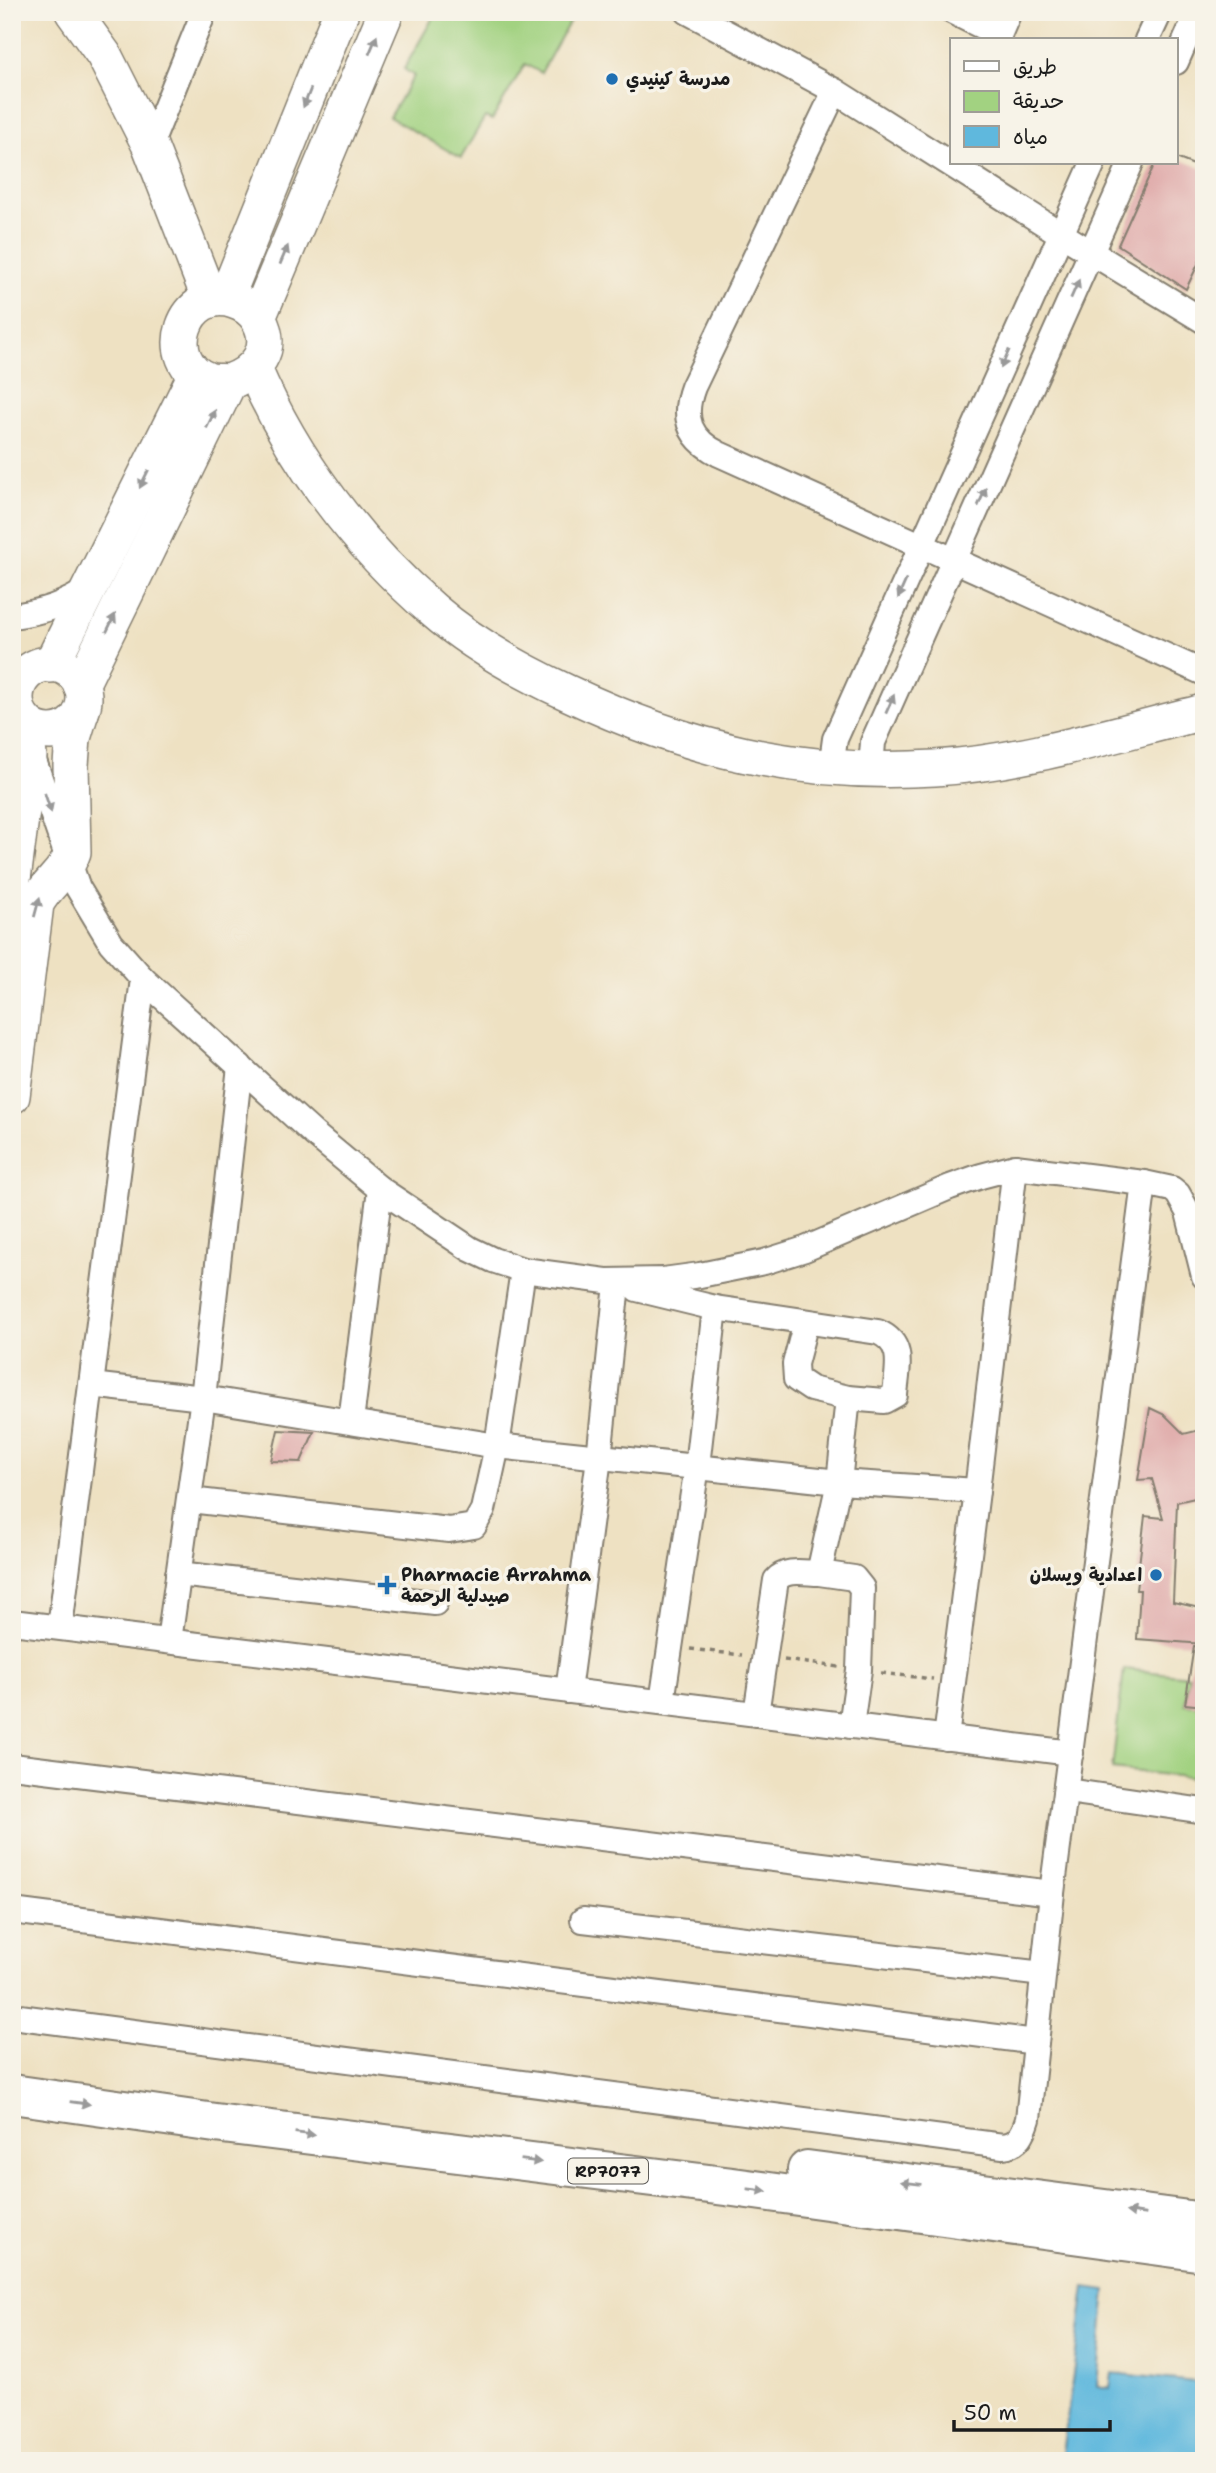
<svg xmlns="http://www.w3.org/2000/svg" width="1216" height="2473" font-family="'Shantell Sans','Playpen Sans Arabic',sans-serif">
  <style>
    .green { fill: #a2d281; stroke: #5f774e; stroke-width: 2 }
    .water { fill: #5fb8dd; stroke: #3e6a7c; stroke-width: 2 }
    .building { fill: #e0acab }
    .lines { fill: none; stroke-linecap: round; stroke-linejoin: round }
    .street-casing { stroke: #857e6f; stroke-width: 28 }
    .secondary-casing { stroke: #857e6f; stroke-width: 38 }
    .primary-casing { stroke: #857e6f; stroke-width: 42 }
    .path { stroke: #857e6f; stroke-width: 3.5; stroke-dasharray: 5 5; stroke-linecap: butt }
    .street { stroke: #fff; stroke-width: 24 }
    .secondary { stroke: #fff; stroke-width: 35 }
    .primary { stroke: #fff; stroke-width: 38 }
    .oneway { fill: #999 }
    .poi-dot { fill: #1f6fb2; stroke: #f7f3e8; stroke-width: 2.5 }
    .labels { text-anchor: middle; stroke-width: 7; stroke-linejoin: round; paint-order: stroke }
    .shield { fill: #f7f3e8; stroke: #5e5c59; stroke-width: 2 }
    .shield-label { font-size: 16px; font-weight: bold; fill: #1c1c1c }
    .poi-label { font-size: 18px; font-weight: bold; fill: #1c1c1c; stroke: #f7f3e8; text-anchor: start }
  </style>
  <rect width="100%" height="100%" fill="#f7f3e8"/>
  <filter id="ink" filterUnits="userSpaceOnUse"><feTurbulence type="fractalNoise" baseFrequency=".0143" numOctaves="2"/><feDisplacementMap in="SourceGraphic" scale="14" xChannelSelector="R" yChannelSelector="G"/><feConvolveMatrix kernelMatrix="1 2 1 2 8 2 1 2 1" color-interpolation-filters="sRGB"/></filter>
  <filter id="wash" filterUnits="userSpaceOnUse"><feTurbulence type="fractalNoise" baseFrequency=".00686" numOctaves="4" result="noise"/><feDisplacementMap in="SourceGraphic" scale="28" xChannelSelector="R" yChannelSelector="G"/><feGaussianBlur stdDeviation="1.57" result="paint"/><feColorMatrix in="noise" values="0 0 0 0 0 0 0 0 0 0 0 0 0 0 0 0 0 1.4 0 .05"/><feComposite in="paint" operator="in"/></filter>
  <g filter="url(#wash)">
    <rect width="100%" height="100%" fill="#eee1c2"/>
    <g class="green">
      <path d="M432 12H575L541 73 525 64 492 120 485 117 461 158 389 117 414 76 404 69 435 14Z"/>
      <path d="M1124 1669 1189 1676 1185 1704 1204 1706V1779L1112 1769Z"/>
    </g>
    <path class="water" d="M1085 2287 1106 2290 1097 2386 1110 2388 1112 2373 1204 2383V2461H1061Z"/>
    <g id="blocks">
      <g class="building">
        <path d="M1176 158 1204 169V252L1186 289 1118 245 1155 163H1176Z"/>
        <path d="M1150 1408 1165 1415 1184 1434 1204 1429V1496L1177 1502 1173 1602 1204 1609V1644L1137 1639 1140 1590H1136L1145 1516 1163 1518 1152 1479 1138 1480Z"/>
        <path d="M278 1430 314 1432 301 1462 271 1461Z"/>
        <path d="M1194 1646H1204V1706L1185 1704Z"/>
      </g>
    </g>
  </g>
  <g filter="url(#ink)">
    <use href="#blocks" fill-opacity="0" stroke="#857e6f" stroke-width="2"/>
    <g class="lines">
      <defs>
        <g id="street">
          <path d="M688 12 835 91 1061 234 1204 321"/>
          <path d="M953 12 999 35"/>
          <path d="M997 40 1009 12"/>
          <path d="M1147 40 1160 12"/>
          <path d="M1176 62 1198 12"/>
          <path d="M835 91 693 387C681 419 690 439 719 454L1204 673"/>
          <path d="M150 146 204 12"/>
          <path d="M12 616C42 612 65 605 90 588"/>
          <path d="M12 676 20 684"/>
          <path d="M32 755 78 888 111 943 143 979 314 1134 380 1189 470 1249 493 1260 523 1270 606 1281 663 1280 700 1275 764 1262 805 1249 950 1187 981 1176 1015 1167 1144 1183 1172 1189 1178 1194 1188 1212 1204 1276"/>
          <path d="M831 768 835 739 1093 163"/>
          <path d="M871 769 873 742 1131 163"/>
          <path d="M637 1289 715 1308 878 1332C906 1344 897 1369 895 1395L884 1401 848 1398 839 1482 819 1573C805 1573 786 1568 776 1580L756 1714"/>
          <path d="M806 1322 795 1364 796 1379 811 1389 848 1398"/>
          <path d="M91 1385 203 1398 497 1446 839 1482 977 1491"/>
          <path d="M351 1421 380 1189"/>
          <path d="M190 1500 449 1530 474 1526 483 1510 497 1446 523 1270"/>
          <path d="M819 1573 854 1578 862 1588 859 1670 851 1726"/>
          <path d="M178 1574 435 1603"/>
          <path d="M12 1622 1071 1753"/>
          <path d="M60 1627 143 979"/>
          <path d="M169 1641 203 1398 240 1066"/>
          <path d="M568 1691 599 1458 617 1284"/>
          <path d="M662 1702 697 1466 715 1308"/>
          <path d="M946 1738 977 1491 1015 1167"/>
          <path d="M12 1766 1052 1893"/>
          <path d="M1067 1791 1204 1811"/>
          <path d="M12 1911 1036 2042"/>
          <path d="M583 1920 1043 1974"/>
          <path d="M12 2016 1003 2146C1019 2145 1024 2132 1028 2119L1052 1893 1144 1183"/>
        </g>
        <g id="secondary">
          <path d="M73 12 104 55 150 146 210 300"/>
          <path d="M226 298 341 12"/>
          <path d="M258 318 386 12"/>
          <path d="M254 369C293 460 357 545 433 610 472 644 519 670 566 692 688 750 799 776 935 768 1024 763 1117 733 1204 712"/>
          <circle cx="50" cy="698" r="34"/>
          <path d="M51 665 196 374"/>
          <path d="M81 685 229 382C256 372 275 349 259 320 253 310 244 304 234 301 184 284 158 362 208 380 214 382 223 381 229 382"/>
          <path d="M12 887 29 756 25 721"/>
          <path d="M12 1096 36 904C46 884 66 873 73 852L71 765 73 738 81 712"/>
        </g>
        <g id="primary">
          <path d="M12 2094 215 2123 733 2187 1204 2252"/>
          <path d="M807 2170 1204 2222"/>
        </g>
      </defs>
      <use href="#street" class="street-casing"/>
      <use href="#secondary" class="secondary-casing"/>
      <use href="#primary" class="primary-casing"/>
      <g class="path">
        <path d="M690 1649 742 1655"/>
        <path d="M784 1660 839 1667"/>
        <path d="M881 1673 933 1679"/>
      </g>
      <use href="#street" class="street"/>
      <use href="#secondary" class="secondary"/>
      <use href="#primary" class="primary"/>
    </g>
    <defs><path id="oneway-solid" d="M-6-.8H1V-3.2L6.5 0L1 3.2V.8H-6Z" transform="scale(1.75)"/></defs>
    <g class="oneway">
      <use href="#oneway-solid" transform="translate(373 45) rotate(-67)"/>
      <use href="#oneway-solid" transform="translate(307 98) rotate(112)"/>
      <use href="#oneway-solid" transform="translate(284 255) rotate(-67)"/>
      <use href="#oneway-solid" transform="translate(1075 289) rotate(-66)"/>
      <use href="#oneway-solid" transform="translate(1005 359) rotate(114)"/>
      <use href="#oneway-solid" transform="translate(211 419) rotate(-64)"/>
      <use href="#oneway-solid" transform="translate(144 479) rotate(116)"/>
      <use href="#oneway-solid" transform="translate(982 497) rotate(-66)"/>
      <use href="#oneway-solid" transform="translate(902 589) rotate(114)"/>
      <use href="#oneway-solid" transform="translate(111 623) rotate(-64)"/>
      <use href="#oneway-solid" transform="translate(890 704) rotate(-66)"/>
      <use href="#oneway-solid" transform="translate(48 803) rotate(71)"/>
      <use href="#oneway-solid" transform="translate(37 907) rotate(-75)"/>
      <use href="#oneway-solid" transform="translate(80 2103) rotate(8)"/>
      <use href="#oneway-solid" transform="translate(305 2134) rotate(7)"/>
      <use href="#oneway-solid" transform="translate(531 2161) rotate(7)"/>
      <use href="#oneway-solid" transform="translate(911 2183) rotate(-173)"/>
      <use href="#oneway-solid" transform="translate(757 2190) rotate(8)"/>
      <use href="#oneway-solid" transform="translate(1136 2213) rotate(-172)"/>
    </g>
  </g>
  <g class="poi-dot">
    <circle cx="612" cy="79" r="7"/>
    <circle cx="1156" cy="1575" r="7"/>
    <path d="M383.5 1574.5h7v7h7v7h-7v7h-7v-7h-7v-7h7z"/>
  </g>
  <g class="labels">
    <rect class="shield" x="568" y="2158.5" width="80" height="25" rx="5"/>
    <g class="shield-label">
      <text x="608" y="2177">RP7077</text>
    </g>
    <g class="poi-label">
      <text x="626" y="85">مدرسة كينيدي</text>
      <text x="401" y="1581">Pharmacie Arrahma<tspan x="401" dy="21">صيدلية الرحمة</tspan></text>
      <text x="1142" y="1581" text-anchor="end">اعدادية ويسلان</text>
    </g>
  </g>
  <rect width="1216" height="2473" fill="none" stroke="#f7f3e8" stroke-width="42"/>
  <rect x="950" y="38" width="228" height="126" fill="#f7f3e8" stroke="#9f9d96" stroke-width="2"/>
  <rect x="964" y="61" width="35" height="10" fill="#ffffff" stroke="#9f9d96" stroke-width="2"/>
  <text x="1013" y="74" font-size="21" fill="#1c1c1c">طريق</text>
  <rect x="964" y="91" width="35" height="21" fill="#a2d281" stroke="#9f9d96" stroke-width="2"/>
  <text x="1013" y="108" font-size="21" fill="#1c1c1c">حديقة</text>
  <rect x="964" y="126" width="35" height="21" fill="#5fb8dd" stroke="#9f9d96" stroke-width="2"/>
  <text x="1013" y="144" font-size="21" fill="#1c1c1c">مياه</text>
  <path d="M954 2420v10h156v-10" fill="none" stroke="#1c1c1c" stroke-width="3.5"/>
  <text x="964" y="2420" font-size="21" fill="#1c1c1c" stroke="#f7f3e8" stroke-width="5" paint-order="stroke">50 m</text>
</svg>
